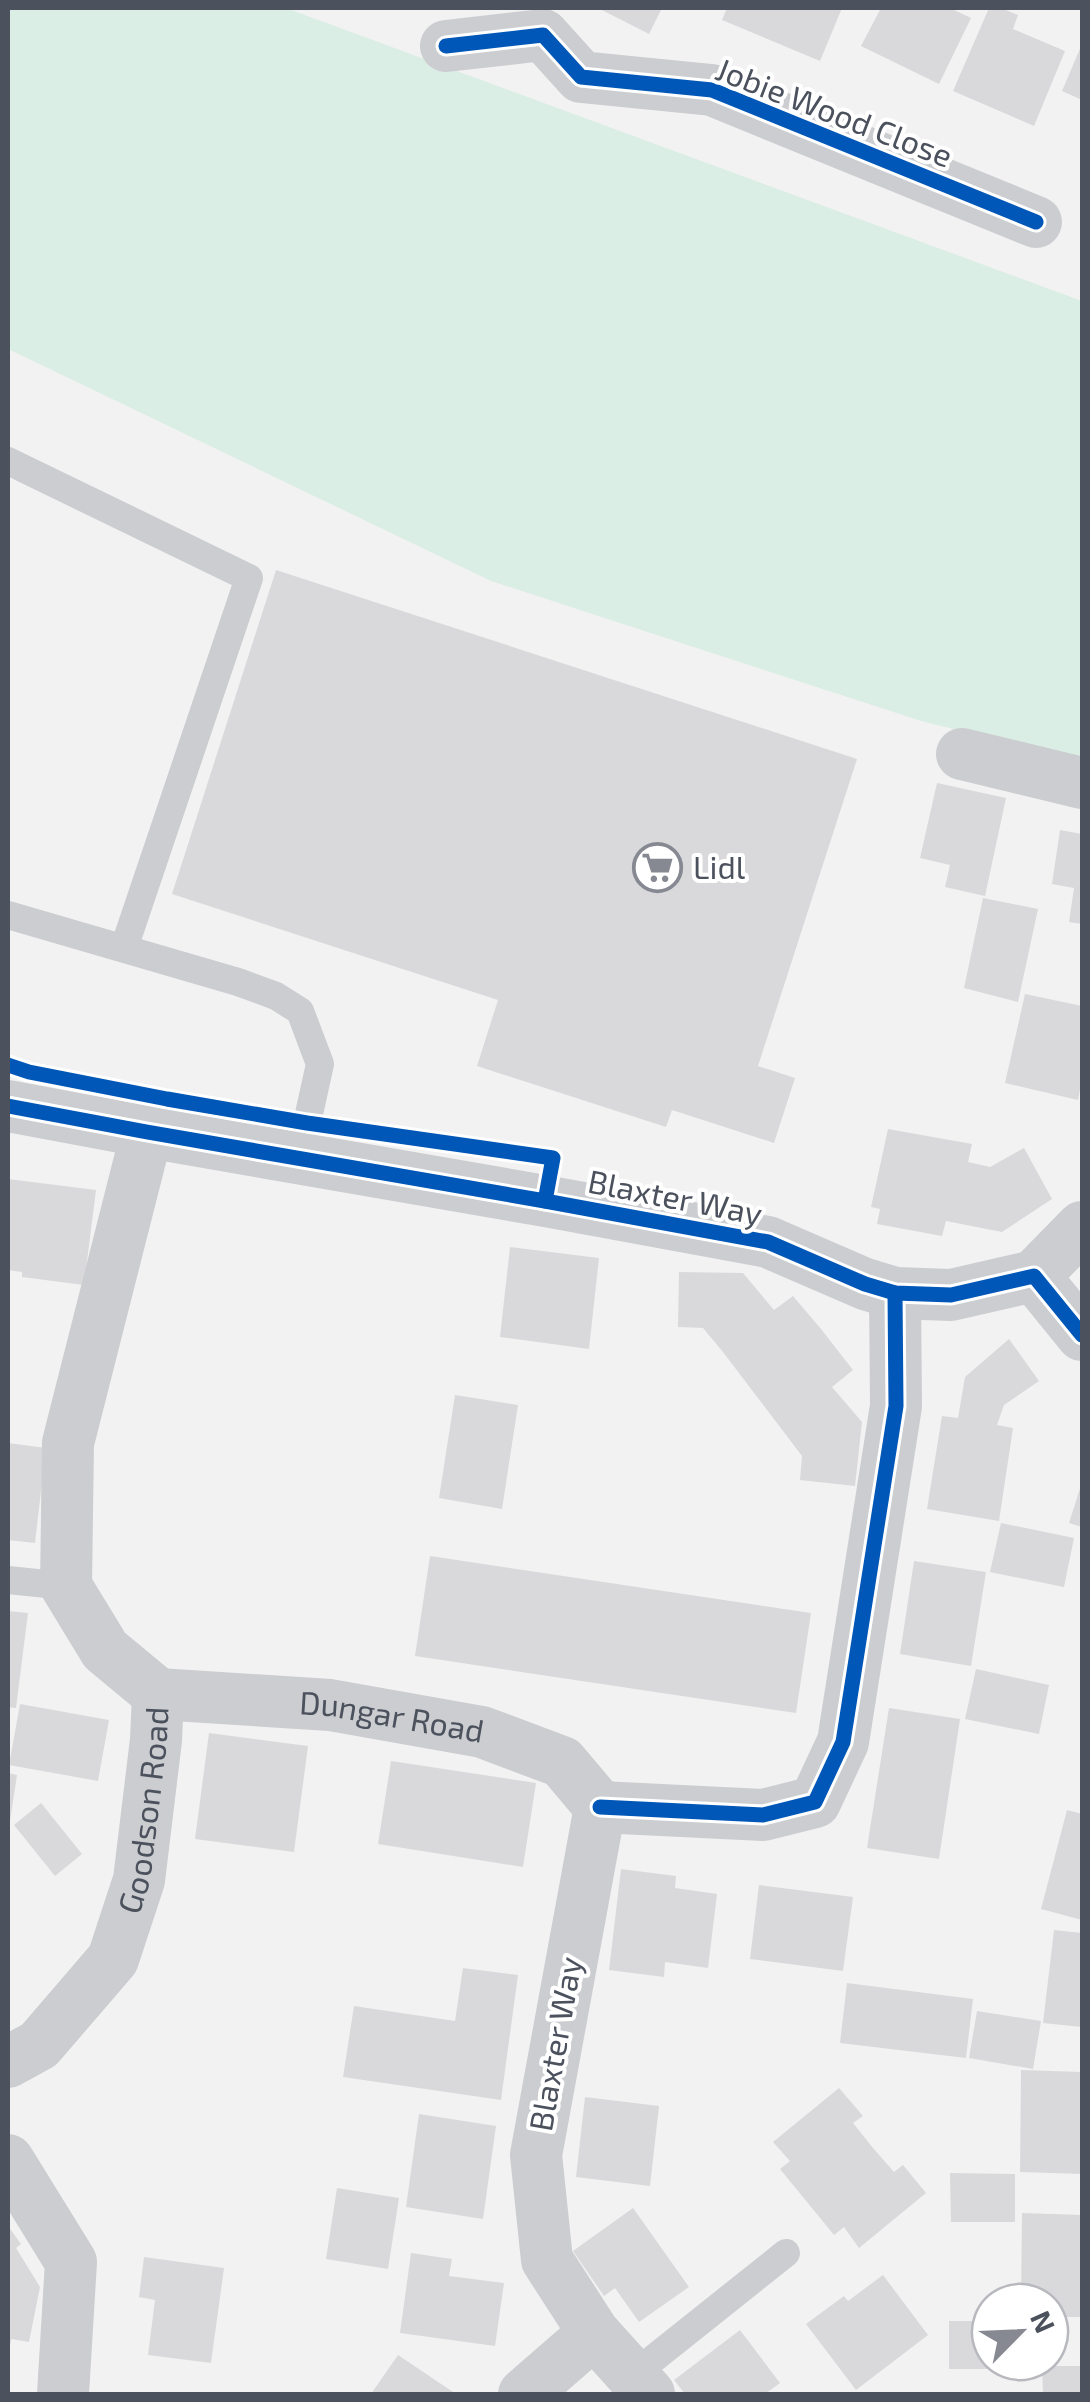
<svg xmlns="http://www.w3.org/2000/svg" width="1090" height="2402" font-family="'Exo 2',sans-serif">
  <style>
    .green { fill: #daeee5 }
    .building { fill: #d9d9db }
    .lines { fill: none; stroke-linecap: round; stroke-linejoin: round }
    .lane { stroke: #cccdd0; stroke-width: 28 }
    .street { stroke: #cccdd0; stroke-width: 52 }
    .cycleway-casing { stroke: #fff; stroke-width: 21 }
    .cycleway { stroke: #0057b8; stroke-width: 15 }
    .labels { text-anchor: middle; stroke-width: 8; stroke-linejoin: round; paint-order: stroke }
    .street-label { font-size: 32px; fill: #4b515d; stroke: #fff }
    .poi-label { font-size: 32px; fill: #4b515d; stroke: #fff; text-anchor: start }
  </style>
  <rect width="100%" height="100%" fill="#f3f2f2"/>
  <path class="green" d="M8 8H286L1082 301V761L921 721 491 581 8 349Z"/>
  <g class="building">
    <path d="M598 8H662L649 34Z"/>
    <path d="M727 8H842L820 61 722 20Z"/>
    <path d="M881 8H950L971 18 939 84 861 46Z"/>
    <path d="M989 8H1001L1018 15 1013 29 1065 51 1034 126 953 91Z"/>
    <path d="M1082 44V100L1062 91Z"/>
    <path d="M276 570 857 759 758 1066 795 1078 774 1143 672 1110 666 1127 477 1066 498 1000 172 894Z"/>
    <path d="M937 783 1006 798 985 896 945 887 950 865 920 858Z"/>
    <path d="M1060 830 1082 834V924L1069 922 1074 888 1052 884Z"/>
    <path d="M983 898 1038 909 1018 1002 964 988Z"/>
    <path d="M1025 994 1082 1006V1079L1078 1100 1005 1083Z"/>
    <path d="M888 1129 972 1144 968 1162 990 1167 1024 1148 1052 1199 1002 1232 946 1221 942 1236 877 1224 880 1209 871 1207Z"/>
    <path d="M8 1179 96 1190 84 1285 22 1277V1272L8 1270Z"/>
    <path d="M510 1247 599 1258 589 1349 500 1337Z"/>
    <path d="M679 1272 743 1273 774 1310 793 1296 821 1329 853 1370 832 1387 862 1422 855 1486 800 1480 802 1456 723 1352 703 1328 678 1327Z"/>
    <path d="M1009 1339 1039 1381 1004 1405 997 1425 1013 1428 999 1521 927 1509 942 1416 958 1418 965 1377Z"/>
    <path d="M455 1395 518 1405 502 1509 439 1498Z"/>
    <path d="M8 1443 46 1448 35 1543 8 1540Z"/>
    <path d="M1082 1482V1527L1069 1523Z"/>
    <path d="M1001 1523 1074 1538 1064 1587 990 1572Z"/>
    <path d="M430 1556 811 1613 796 1713 415 1656Z"/>
    <path d="M914 1561 986 1572 971 1666 900 1654Z"/>
    <path d="M8 1611 28 1613 16 1708 8 1707Z"/>
    <path d="M976 1669 1049 1685 1039 1734 965 1719Z"/>
    <path d="M20 1704 109 1720 98 1781 9 1765Z"/>
    <path d="M889 1708 960 1719 939 1859 867 1848Z"/>
    <path d="M209 1733 308 1746 294 1852 195 1839Z"/>
    <path d="M391 1761 536 1783 523 1867 378 1844Z"/>
    <path d="M8 1773 17 1775 10 1821H8Z"/>
    <path d="M41 1803 82 1854 55 1876 14 1825Z"/>
    <path d="M1067 1810 1082 1814V1920L1041 1909Z"/>
    <path d="M621 1869 676 1876 675 1888 717 1894 708 1968 665 1962 664 1977 609 1970Z"/>
    <path d="M759 1885 853 1897 843 1971 750 1959Z"/>
    <path d="M1054 1930 1082 1933V2027L1043 2023Z"/>
    <path d="M463 1968 518 1975 501 2100 343 2077 354 2006 455 2021Z"/>
    <path d="M847 1983 973 1999 966 2058 840 2043Z"/>
    <path d="M977 2011 1041 2021 1033 2069 969 2058Z"/>
    <path d="M1021 2070 1082 2072V2174L1020 2172Z"/>
    <path d="M839 2088 863 2116 853 2123 873 2148 894 2172 903 2165 926 2193 859 2248 844 2227 834 2235 780 2169 790 2161 773 2142Z"/>
    <path d="M585 2097 659 2106 650 2186 576 2177Z"/>
    <path d="M419 2114 496 2126 483 2219 406 2207Z"/>
    <path d="M950 2173 1015 2174V2222H951Z"/>
    <path d="M337 2188 399 2198 388 2269 326 2259Z"/>
    <path d="M633 2208 689 2287 639 2322 615 2288 604 2296 573 2251Z"/>
    <path d="M1022 2213 1082 2215V2317H1050V2302H1021Z"/>
    <path d="M8 2226 21 2244 16 2248 40 2287 29 2342 11 2339 10 2346H8Z"/>
    <path d="M411 2253 452 2259 449 2276 504 2283 495 2346 400 2333Z"/>
    <path d="M144 2257 224 2268 211 2363 148 2355 155 2300 139 2297Z"/>
    <path d="M883 2275 928 2335 856 2390 806 2324 844 2296 848 2301Z"/>
    <path d="M949 2321H990V2362H1014V2369H949Z"/>
    <path d="M740 2330 780 2383 765 2394H685L674 2380Z"/>
    <path d="M398 2355 456 2394H371Z"/>
    <path d="M1042 2366H1082V2394H1043Z"/>
  </g>
  <g class="lines">
    <g class="lane">
      <path d="M8 461 249 578 124 948"/>
      <path d="M8 915 238 982 276 996 300 1011 320 1064 307 1123 295 1158"/>
      <path d="M8 1580 66 1586"/>
      <path d="M633 2375 786 2253"/>
    </g>
    <g class="street">
      <path d="M446 46 543 35 581 77 712 90 1036 222"/>
      <path d="M962 754 1082 783"/>
      <path d="M8 1106 147 1132 545 1201 768 1242 865 1284 895 1293 951 1295 1034 1276 1082 1335"/>
      <path d="M147 1132 68 1443 66 1586 105 1650 158 1694"/>
      <path d="M1034 1276 1082 1227"/>
      <path id="s1" d="M158 1694 330 1705 482 1732 562 1762 600 1807"/>
      <path d="M600 1807 763 1815 815 1802 843 1742 896 1406 895 1293"/>
      <path d="M600 1807 536 2155 547 2260 594 2333 649 2394"/>
      <path id="s2" d="M8 2062 39 2045 113 1959 139 1880 156 1740 158 1694"/>
      <path d="M8 2160 71 2262 63 2394"/>
      <path d="M524 2394 594 2333"/>
    </g>
    <defs>
      <g id="cycleway">
        <path d="M446 46 543 35 581 77 712 90 1036 222"/>
        <path d="M8 1065 29 1072 167 1099 307 1123 553 1158 545 1201"/>
        <path d="M8 1106 147 1132 545 1201 768 1242 865 1284 895 1293 951 1295 1034 1276 1082 1335"/>
        <path d="M600 1807 763 1815 815 1802 843 1742 896 1406 895 1293"/>
      </g>
    </defs>
    <use href="#cycleway" class="cycleway-casing"/>
    <use href="#cycleway" class="cycleway"/>
  </g>
  <defs>
    <symbol id="supermarket-ring" viewBox="-11 -11 22 22"><circle r="9.5" fill="#fff" stroke="#868991" stroke-width="1.5"/><path d="M-6-5.5h2.5l.6 2H6L4.5 2H-2.5L-4.4-4H-6ZM-1.5 3.2a1.3 1.3 0 1 0 .1 0ZM3 3.2a1.3 1.3 0 1 0 .1 0Z" fill="#868991"/></symbol>
  </defs>
  <g fill-rule="evenodd">
    <use href="#supermarket-ring" x="630" y="840" width="55" height="55"/>
  </g>
  <g class="labels">
    <g class="street-label">
      <text transform="translate(834 113) rotate(21)" y="11">Jobie Wood Close</text>
      <text transform="translate(675 1198) rotate(11)" y="11">Blaxter Way</text>
      <text dy="11" stroke="none"><textPath href="#s1" startOffset="235">Dungar Road</textPath></text>
      <text dy="11" stroke="none"><textPath href="#s2" startOffset="302">Goodson Road</textPath></text>
      <text transform="translate(556 2044) rotate(-80)" y="11">Blaxter Way</text>
    </g>
    <g class="poi-label">
      <text x="693" y="879">Lidl</text>
    </g>
  </g>
  <rect width="1090" height="2402" fill="none" stroke="#4b515d" stroke-width="20"/>
  <g transform="translate(1020 2332) rotate(66)"><circle r="48" fill="#ffffff" stroke="#b7b9be" stroke-width="2.5"/>
  <path d="M0-8L18 38L0 25L-18 38Z" fill="#868991"/>
  <text y="-15" font-size="28" font-weight="bold" text-anchor="middle" fill="#4b515d">N</text>
  </g>
</svg>
